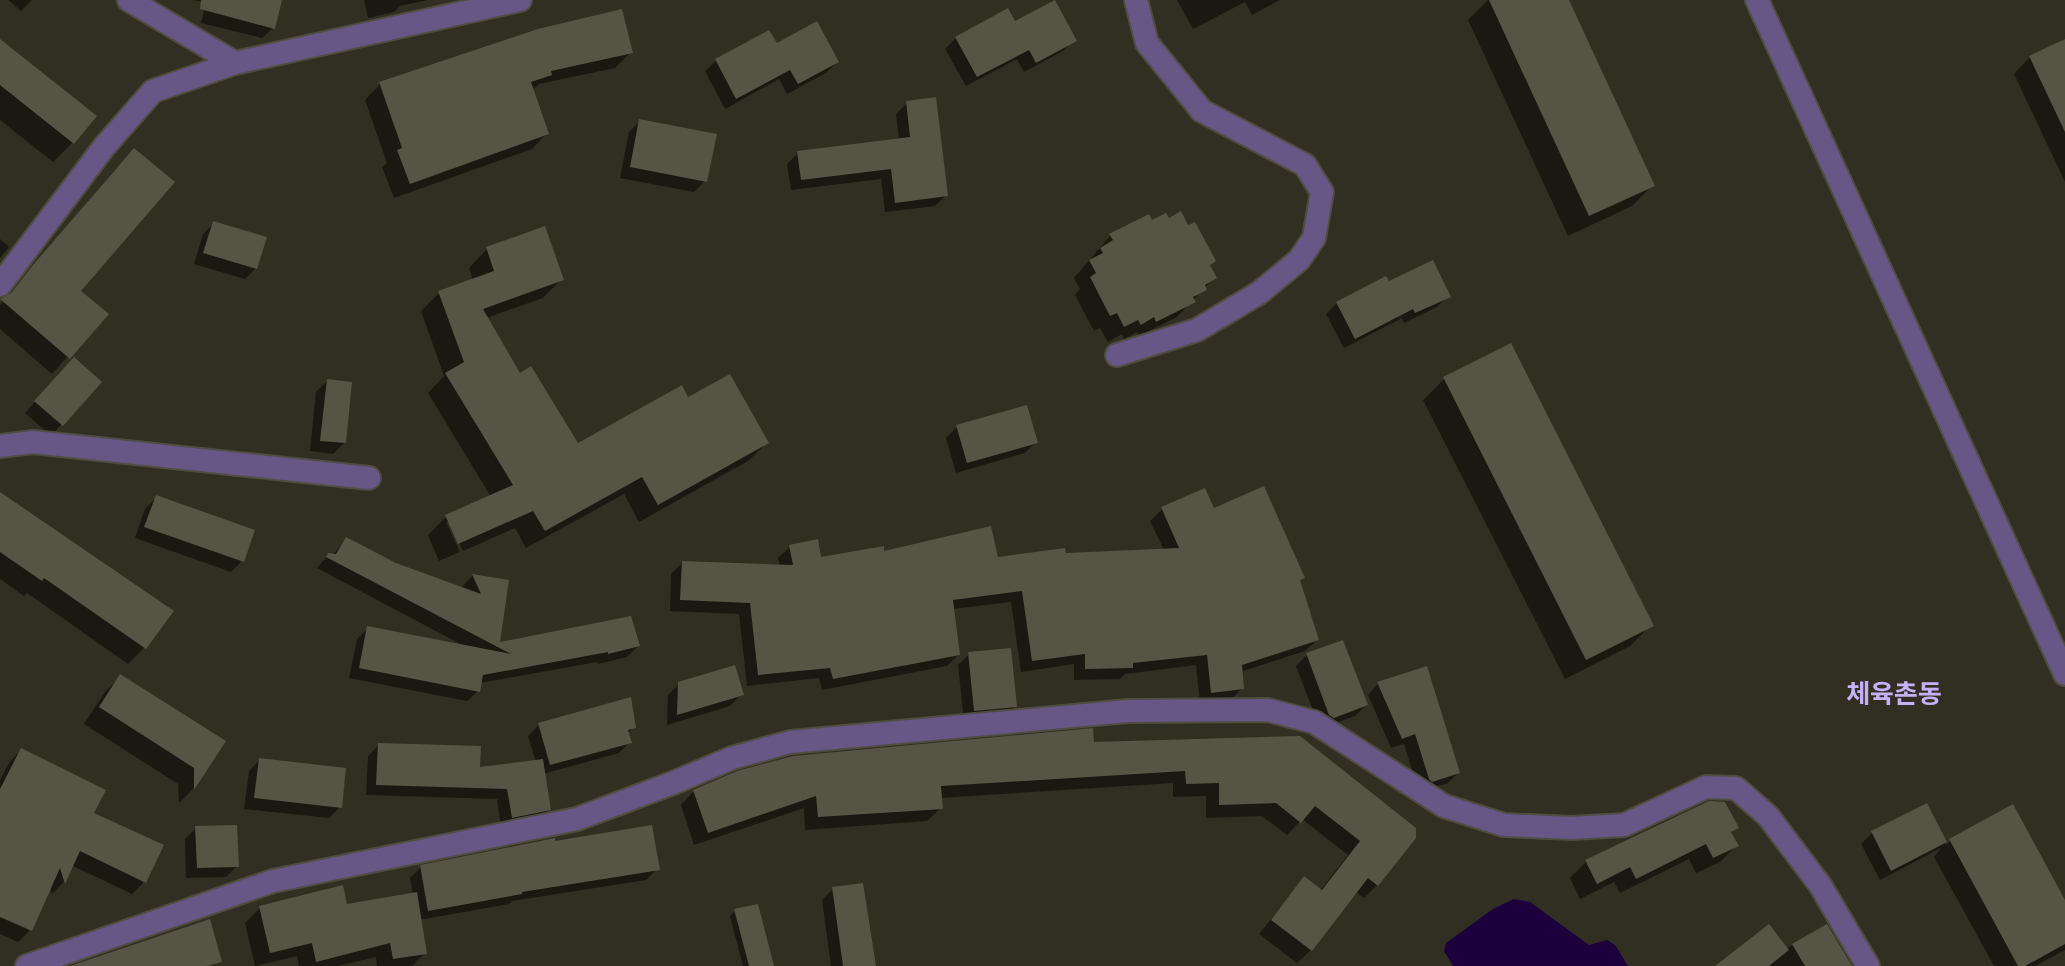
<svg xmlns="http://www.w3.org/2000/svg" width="2065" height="966" font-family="Manrope,'Noto Sans KR',sans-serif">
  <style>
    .water { fill: #1c003e }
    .shadow { fill: #0007 }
    .building { fill: #555445 }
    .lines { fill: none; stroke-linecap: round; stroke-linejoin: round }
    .minor-casing { stroke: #4f4d40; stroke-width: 26 }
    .tertiary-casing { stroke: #4f4d40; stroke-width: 26 }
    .minor { stroke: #665787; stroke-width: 22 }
    .tertiary { stroke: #665787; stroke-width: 22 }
    .labels { text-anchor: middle; stroke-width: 6; stroke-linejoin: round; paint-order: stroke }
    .quarter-label { font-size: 26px; font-weight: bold; fill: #c5b1f8; stroke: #312f21 }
  </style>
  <rect width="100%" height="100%" fill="#312f21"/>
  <path class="water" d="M1514 899 1530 902 1589 945 1607 940 1615 945 1628 966H1453L1444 951 1446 943 1493 909Z"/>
  <g class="shadow">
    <path d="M8 0H32L21 11Z"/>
    <path d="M194 0H280L273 28 262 38 201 23 206 3Z"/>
    <path d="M364 0H428L400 6 394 12 368 18Z"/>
    <path d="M1177 0H1280L1252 15 1245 2 1193 29Z"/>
    <path d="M1488 0H1567L1653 185 1632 206 1568 236 1468 20Z"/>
    <path d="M1014 23 1074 40 1063 51 1024 72 1017 59 966 86 945 49 956 38Z"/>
    <path d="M0 42 73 142 53 162 0 120Z"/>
    <path d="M2065 42V182L2014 74 2030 57Z"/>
    <path d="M776 46 837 62 826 73 787 94 779 79 725 109 705 71 716 61Z"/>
    <path d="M631 52 615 68 539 84 532 90 547 133 532 149 394 198 382 167 387 163 365 100 380 84Z"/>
    <path d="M907 103 946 195 935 206 885 212 881 179 791 190 787 164 798 153 899 140 896 114Z"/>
    <path d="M640 121 705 181 694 192 620 178 629 132Z"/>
    <path d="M118 166 78 291 106 314 52 374 0 329V305Z"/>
    <path d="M1152 222 1208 266 1214 278 1177 317 1139 336 1137 332 1124 339 1122 334 1108 342 1100 328 1094 331 1075 295 1080 289 1074 278 1111 235Z"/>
    <path d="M214 223 256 268 245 279 194 264 203 234Z"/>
    <path d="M0 239 9 247 0 258Z"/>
    <path d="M487 249 562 279 543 298 486 318 519 375 577 446 688 399 767 443 748 461 639 522 624 494 526 548 515 528 463 551 450 522H446L460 552 439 561 428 535 446 517 491 497 428 393 444 376 421 311 440 292 473 280 469 268Z"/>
    <path d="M1388 284 1448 296 1437 307 1404 323 1402 318 1344 348 1326 314 1337 303Z"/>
    <path d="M1510 346 1651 625 1630 646 1565 679 1423 400 1444 379Z"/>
    <path d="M63 370 99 382 51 436 25 413Z"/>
    <path d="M327 381 344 443 333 454 310 451 316 392Z"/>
    <path d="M957 427 1036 442 1025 453 956 473 946 438Z"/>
    <path d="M1204 490 1213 511 1298 581 1317 640 1305 651 1240 672 1242 688 1231 700 1200 703 1196 665 1125 674 1120 679 1074 680V664L1021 672 1011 602 952 609 958 655 947 666 822 690 819 678 747 686 739 614 670 611 671 574 682 563 780 566 778 558 790 547 820 559 883 554 997 560 1164 550 1150 521 1162 509Z"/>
    <path d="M0 494 171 611 144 648 128 664 27 593 24 596 0 579Z"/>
    <path d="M156 498 242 561 231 572 135 538 145 509Z"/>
    <path d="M346 539 395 565 463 590 462 587 472 576 506 581 497 645 638 646 627 657 598 664 597 662 480 683 478 691 467 701 349 678 357 639 368 628 464 646 317 568 328 555 332 556Z"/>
    <path d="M969 654 1015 706 1004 717 964 721 958 665Z"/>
    <path d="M1307 655 1366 705 1355 716 1322 728 1319 726 1296 666Z"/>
    <path d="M121 676 223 741 193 789 179 803 178 784 84 724 105 692Z"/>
    <path d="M679 684 741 695 730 706 667 725 668 695Z"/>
    <path d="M1378 684 1458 773 1447 784 1418 790 1404 744 1391 748 1368 695Z"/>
    <path d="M539 725 634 727 627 734 630 742 619 753 543 774 549 809 538 820 501 828 497 799 366 795 368 756 379 745 478 770 536 762 528 736Z"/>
    <path d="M1092 744 1414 829 1377 885 1364 898 1355 891 1311 950 1297 963 1259 934 1304 879 1320 891 1348 855 1302 819 1287 835 1262 816 1206 818V796L1173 797V783L940 798 941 808 927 821 805 830 804 808 694 845 681 805 694 791Z"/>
    <path d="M21 750 92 814 144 882 132 894 71 865 63 883 52 894 50 886 30 930 18 942 0 934V780L9 763Z"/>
    <path d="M260 760 340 807 329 818 244 809 249 771Z"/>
    <path d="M1926 805 1946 845 1950 841 2065 904V950L2035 966H1994L1934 857 1941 848 1880 880 1861 844 1872 833Z"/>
    <path d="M196 828 237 866 226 877 186 878 185 839Z"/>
    <path d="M1736 828 1730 834 1736 846 1720 862 1696 873 1689 859 1620 893 1614 882 1580 899 1570 878 1586 862Z"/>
    <path d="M553 843 657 869 646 880 512 901 509 904 419 920 425 953 412 966H377L376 957 338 966H299L297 956 255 966 245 923 260 908 346 906 413 895 410 878 421 867Z"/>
    <path d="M833 889 874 966H831L822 900Z"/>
    <path d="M735 911 772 966H743L730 916Z"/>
    <path d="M1826 926 1849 966H1718L1786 949Z"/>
  </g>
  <g class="building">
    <path d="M201 0H282L275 29 200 9Z"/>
    <path d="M1055 0 1077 41 1036 63 1029 50 977 77 955 37 1008 8 1015 21Z"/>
    <path d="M1489 0H1569L1655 186 1589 216Z"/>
    <path d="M622 9 633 53 551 71 552 75 531 82 549 134 410 184 397 150 402 148 379 82 538 29Z"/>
    <path d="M817 21 839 62 798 84 790 70 736 99 715 59 769 30 777 43Z"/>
    <path d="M0 39 97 116 74 144 0 85Z"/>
    <path d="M2065 39V132L2029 56Z"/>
    <path d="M936 97 948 196 895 203 891 169 801 180 797 151 910 137 906 101Z"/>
    <path d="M639 119 717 134 707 182 630 167Z"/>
    <path d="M134 148 175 182 81 291 109 314 70 359 0 299 11 293 33 265Z"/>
    <path d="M1181 211 1188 225 1195 222 1216 261 1210 265 1217 278 1205 285 1207 290 1193 297 1196 302 1156 322 1154 317 1141 325 1138 320 1124 327 1117 313 1110 316 1090 277 1096 273 1089 260 1103 253 1100 248 1113 240 1109 234 1149 214 1152 220 1166 213 1169 218Z"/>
    <path d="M213 221 267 237 257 269 203 253Z"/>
    <path d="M545 226 564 280 483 309 520 373 531 366 578 443 682 385 688 397 730 374 769 443 658 505 642 477 545 531 533 511 458 544 445 515 513 485 445 373 464 362 438 291 494 271 486 247Z"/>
    <path d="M1433 260 1451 297 1415 313 1413 309 1355 339 1336 302 1386 276 1389 281Z"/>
    <path d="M1511 343 1654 626 1586 660 1443 377Z"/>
    <path d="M74 357 102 382 63 426 34 401Z"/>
    <path d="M327 379 352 382 346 443 320 441Z"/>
    <path d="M1027 405 1038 443 967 463 956 425Z"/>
    <path d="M1264 486 1305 578 1300 580 1319 640 1242 665 1244 689 1211 693 1207 655 1133 663V668L1085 669V654L1032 661 1022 591 953 600 960 655 833 679 830 668 758 675 750 603 680 600 682 561 793 565 789 545 818 539 821 557 884 546V551L991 526 998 557 1065 548 1066 553 1179 548 1161 507 1205 488 1214 508Z"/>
    <path d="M0 492 174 611 146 649 44 578 42 581 0 552Z"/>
    <path d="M156 495 255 530 244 562 144 527Z"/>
    <path d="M346 537 396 563 481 594 472 574 509 580 500 642 631 616 640 646 608 654V652L483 675 480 692 359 668 367 626 511 654 326 557 328 553 336 554Z"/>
    <path d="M1343 640 1368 705 1334 718 1329 715 1306 653Z"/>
    <path d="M1011 648 1017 707 974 711 968 652Z"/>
    <path d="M735 665 744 695 677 715 678 682Z"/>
    <path d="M1427 666 1460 773 1432 782 1429 779 1415 734 1402 739 1377 682Z"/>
    <path d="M120 674 226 741 194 790V768L99 707Z"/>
    <path d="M631 697 636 728 628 730 632 743 550 765 538 723Z"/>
    <path d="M1093 728 1094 742 1300 736 1416 828V838L1378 886 1368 878 1312 951 1271 920 1304 876 1322 890 1360 841 1315 806 1301 823 1276 803 1219 805V783L1186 784 1185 771 941 786 943 809 818 817 816 796 708 833 693 790 737 771 793 756Z"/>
    <path d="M378 743 481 746 480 767 543 759 551 810 512 818 507 789 376 785Z"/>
    <path d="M21 748 106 790 94 813 164 845 146 883 80 851 65 884 60 868 32 931 0 917V789Z"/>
    <path d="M259 758 346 768 342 808 254 798Z"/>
    <path d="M1709 801 1725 802 1739 828 1731 832 1739 846 1713 858 1706 844 1636 879 1630 867 1597 884 1585 860Z"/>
    <path d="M1927 803 1947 842 1891 871 1871 831Z"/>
    <path d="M2013 804 2065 900V944L2025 966H2018L1949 839Z"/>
    <path d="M237 825 239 867 197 868 195 826Z"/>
    <path d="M652 825 660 870 522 892V894L428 911 420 865 555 838V841Z"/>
    <path d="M863 883 876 966H843L832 887Z"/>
    <path d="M343 885 347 904 417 892 427 954 393 959 390 943 316 962 312 943 270 953 259 906Z"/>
    <path d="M758 904 774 966H749L734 909Z"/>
    <path d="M210 919 222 962 207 966H70Z"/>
    <path d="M1769 924 1789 950 1769 966H1715Z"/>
    <path d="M1827 924 1852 966H1805L1792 944Z"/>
  </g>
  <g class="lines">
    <defs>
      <g id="minor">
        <path d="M129 0 235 63"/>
        <path d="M1117 355 1197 330 1259 293 1299 260 1314 238 1322 192 1305 165 1202 111 1147 43 1136 0"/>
        <path d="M0 446 33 442 369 478"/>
        <path d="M27 966 273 881 577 819 673 783 732 758 790 742 1128 711 1268 710 1314 722 1444 806 1504 825 1572 828 1624 825 1706 787 1736 788 1768 816 1820 885 1868 966"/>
      </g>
      <g id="tertiary">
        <path d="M1757 0 2065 674"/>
        <path d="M0 285 104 147 153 91 235 63 520 0"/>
      </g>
    </defs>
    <use href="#minor" class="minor-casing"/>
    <use href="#tertiary" class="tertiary-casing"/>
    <use href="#minor" class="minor"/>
    <use href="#tertiary" class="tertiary"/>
  </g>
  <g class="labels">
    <g class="quarter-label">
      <text x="1894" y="703">체육촌동</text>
    </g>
  </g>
</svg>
